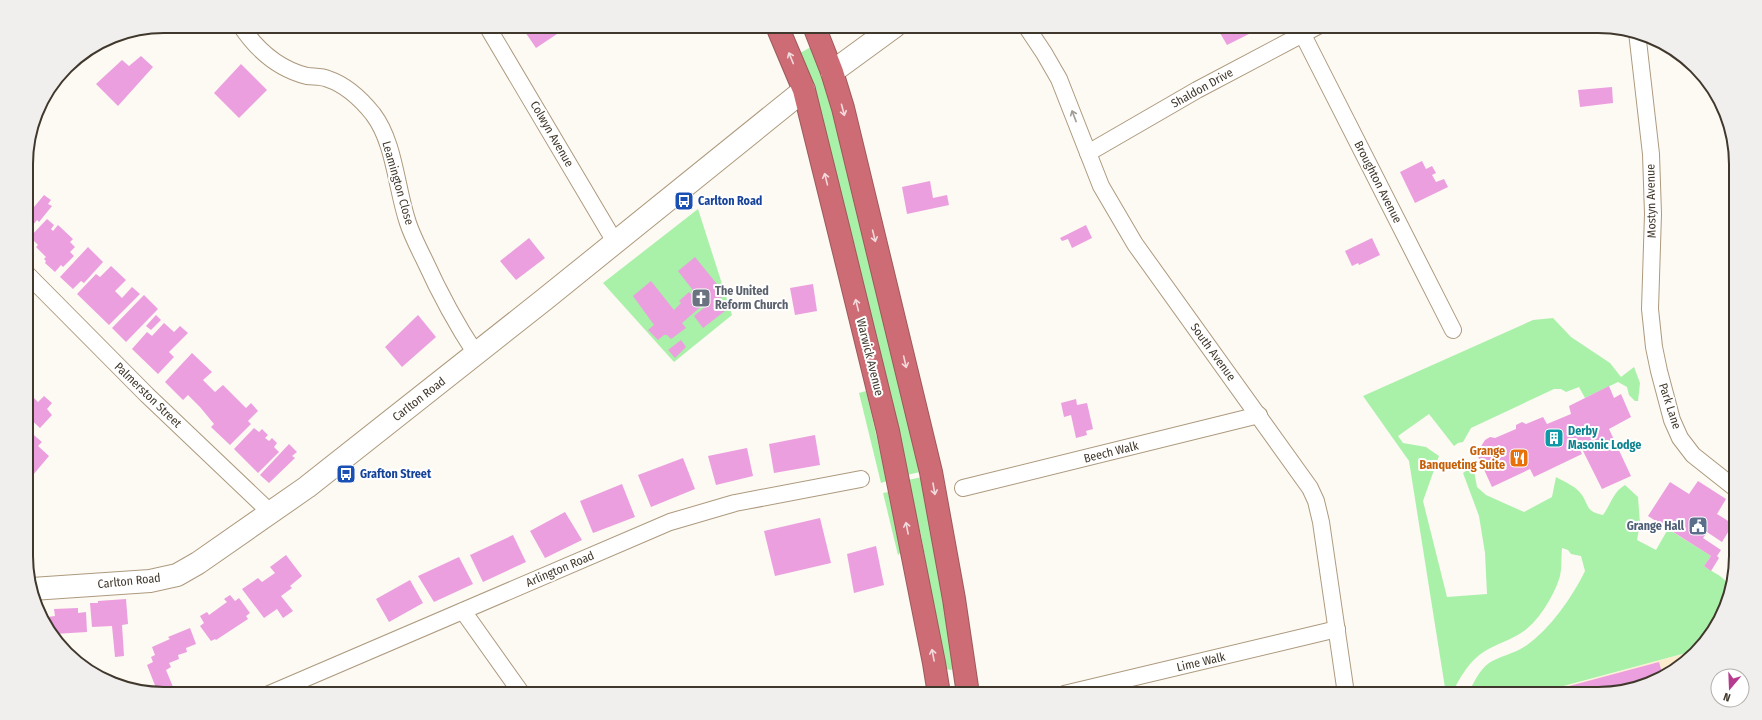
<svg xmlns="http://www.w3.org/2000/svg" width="1762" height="720" font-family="'Fira Sans Condensed',sans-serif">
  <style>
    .built { fill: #ffebce }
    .green { fill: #a9f1a9 }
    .building { fill: #eb9fde }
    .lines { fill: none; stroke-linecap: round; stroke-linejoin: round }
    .street-casing { stroke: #ad9a7e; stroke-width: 18 }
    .secondary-casing { stroke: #ad9a7e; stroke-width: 24 }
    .highway-casing { stroke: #9c5a5b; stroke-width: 24 }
    .street { stroke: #fff; stroke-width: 16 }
    .secondary { stroke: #fff; stroke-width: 22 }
    .highway { stroke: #cd6c75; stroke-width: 22 }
    .oneway { stroke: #f2dadc }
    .oneway2 { stroke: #a09c96 }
    .labels { text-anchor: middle; stroke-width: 4; stroke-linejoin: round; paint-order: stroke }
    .street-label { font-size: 12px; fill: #40382c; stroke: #fff }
    .transit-label { font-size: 12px; font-weight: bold; fill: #164399; stroke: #fff; text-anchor: start }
    .worship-label { font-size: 12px; font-weight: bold; fill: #5b616d; stroke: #fff; text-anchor: start }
    .culture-label { font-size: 12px; font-weight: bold; fill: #0d838f; stroke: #fff; text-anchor: start }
    .food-label { font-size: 12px; font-weight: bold; fill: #c56008; stroke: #fff; text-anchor: end }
    .service-label { font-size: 12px; font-weight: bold; fill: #4e5e75; stroke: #fff; text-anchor: end }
    .rim { fill: none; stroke: #40382c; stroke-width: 2 }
  </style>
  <rect width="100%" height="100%" fill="#fdf9f3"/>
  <g class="built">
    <path d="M1717 614 1721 616 1708 640 1700 648Z"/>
    <path d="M1697 650 1682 666 1643 687 1607 694H1538Z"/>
  </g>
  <g class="green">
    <path d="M811 47 831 101 920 472 907 475 819 105 800 53Z"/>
    <path d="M698 209 732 315 674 362 603 283Z"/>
    <path d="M1553 318 1571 337 1610 363 1621 377 1634 367 1640 383 1638 401H1635L1629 395 1627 387 1618 382 1585 398 1579 387 1566 392 1561 389H1554L1471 428 1463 442 1458 443 1454 446 1429 414 1398 436 1403 443 1426 447 1439 456 1423 501 1447 597 1487 594 1485 553 1479 516 1463 473 1473 466 1477 487 1486 495 1524 512 1552 497 1556 477C1565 482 1577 487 1582 495 1590 508 1586 511 1603 515 1611 504 1613 492 1625 485L1638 497 1640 524 1637 540 1656 550 1668 529 1711 556 1704 566C1716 575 1736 580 1727 599L1729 601 1721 616 1717 614 1697 650 1534 694H1468C1473 684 1479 670 1489 663 1499 656 1515 654 1527 645 1550 629 1573 596 1585 571L1581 556 1571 554 1568 550 1562 548C1561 558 1562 567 1560 576 1555 594 1538 623 1521 633 1510 640 1497 644 1485 651 1470 660 1459 678 1452 694H1446L1409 461 1363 396 1533 320Z"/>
    <path d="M866 391 887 481 881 483 859 393Z"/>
    <path d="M922 477 954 668 951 670 945 669 921 535 908 480Z"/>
    <path d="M888 492 901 552 898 555 883 493Z"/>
  </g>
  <g class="building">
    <path d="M521 26H552L557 34 536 48Z"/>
    <path d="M1216 26H1252L1255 31 1227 45Z"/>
    <path d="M141 56 153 67 118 106 96 84 122 60 129 66Z"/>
    <path d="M241 64 267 90 239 118 214 93Z"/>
    <path d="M1612 87 1613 103 1580 107 1578 90Z"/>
    <path d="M51 89 48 100 44 98Z"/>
    <path d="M1422 161 1426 169 1432 166 1436 173 1432 175 1436 182 1444 179 1448 187 1415 203 1400 172Z"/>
    <path d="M930 181 933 198 947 195 949 205 907 214 902 187Z"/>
    <path d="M44 195 51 200 48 204 52 206 39 222 37 220 27 232V211L29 213Z"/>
    <path d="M47 219 54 225 51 229 53 231 58 225 73 239 70 242 75 247 70 252 74 256 63 267 61 265 55 272 45 263 46 261 44 259 46 257 36 247 38 245 30 237Z"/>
    <path d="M1086 225 1092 238 1072 248 1068 239 1062 241 1060 238Z"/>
    <path d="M529 238 545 258 516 280 500 261Z"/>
    <path d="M1372 238 1380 255 1359 265 1358 263 1352 266 1345 251Z"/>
    <path d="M88 247 103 262 84 283 81 281 73 289 60 277Z"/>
    <path d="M695 257 725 294 718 300 725 311 703 328 694 316 706 306 704 304 682 323 686 328 671 339 667 335H664L658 340 648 330 654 325 633 296 651 281 674 310 681 303 679 301 689 292 692 295 695 293 678 271Z"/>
    <path d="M111 266 126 280 115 291 122 298 132 287 140 294 109 325 77 294 96 274 100 277Z"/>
    <path d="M813 284 817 311 795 315 790 288Z"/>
    <path d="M144 295 158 309 126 342 112 328Z"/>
    <path d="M156 315 161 320 151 330 146 326Z"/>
    <path d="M418 315 436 337 402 367 385 347Z"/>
    <path d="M164 323 174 332 180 326 188 333 169 352 174 357 158 374 132 349 147 332 152 336Z"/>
    <path d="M681 340 686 347 675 358 668 350Z"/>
    <path d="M192 353 212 372 203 380 215 392 223 385 246 408 251 403 258 411 248 421 251 424 230 445 211 427 214 424 200 407 188 395 183 400 165 382Z"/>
    <path d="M1609 386 1614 398 1621 394 1631 417 1609 429 1631 476 1602 489 1580 445 1578 446 1582 454 1534 477 1530 469 1492 487 1475 450 1480 448 1485 440 1490 437 1495 438 1516 429V425L1522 422 1526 424 1543 417 1547 424 1571 414 1569 406Z"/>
    <path d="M32 396 38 402 44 396 52 403 47 409 52 415 40 428 28 417V401Z"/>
    <path d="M1076 399 1077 405 1087 403 1093 429 1086 431 1087 435 1076 438 1071 415 1064 417 1061 403Z"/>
    <path d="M254 428 259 432 262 429 268 435 265 438 269 441 272 438 277 443 274 447 279 452 258 473 234 449Z"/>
    <path d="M29 431 42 442 38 446 49 456 33 475 28 470V433Z"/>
    <path d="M815 435 820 465 774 473 769 444Z"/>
    <path d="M289 444 297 452 292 456 295 458 269 483 260 475Z"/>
    <path d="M747 448 753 476 716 485 708 456Z"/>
    <path d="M683 458 695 489 651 507 638 475Z"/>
    <path d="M1698 481 1726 499 1717 514 1733 524 1722 542 1707 532 1703 538 1721 550 1717 556 1719 558 1711 571 1704 566 1711 556 1648 516 1670 482 1689 494Z"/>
    <path d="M622 484 635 517 593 533 580 501Z"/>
    <path d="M565 512 582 540 545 558 530 531Z"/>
    <path d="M820 518 831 563 775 576 764 531Z"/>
    <path d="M513 535 526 562 483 582 470 555Z"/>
    <path d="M876 546 884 585 854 593 847 554Z"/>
    <path d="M286 555 302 576 290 586 292 588 281 596 293 611 283 618 277 609 264 618 242 589 258 578 262 582 275 573 270 567Z"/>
    <path d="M459 557 473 584 434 602 418 576Z"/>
    <path d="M410 580 423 603 389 622 376 599Z"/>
    <path d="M230 595 235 601 239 598 250 613 246 616 248 619 216 640 215 639 211 641 200 626 204 623 200 616 207 612 209 615 227 602 224 599Z"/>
    <path d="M126 599 128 624 122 625 124 656 115 657 112 626 92 627 90 603H98V601Z"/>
    <path d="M78 608V613L86 612 87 632 54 634 47 621V617L55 616 54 609Z"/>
    <path d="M190 628 196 644 186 648 187 652 178 655 179 659 169 663 171 667 166 670 173 687 158 693 147 665 153 662 151 657 155 655 152 647 170 639 168 637Z"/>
    <path d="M1659 662 1663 676 1643 687 1607 694H1548L1547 692Z"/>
    <path d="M1388 691 1389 694H1374V693Z"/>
  </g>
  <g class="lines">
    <defs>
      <g id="street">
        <path d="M241 26C257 50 279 69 307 76 314 77 321 76 328 79 346 85 361 99 373 114 395 143 396 188 408 223 412 235 418 247 424 259 439 292 456 324 476 354"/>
        <path d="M487 26 615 242"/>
        <path d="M1026 26 1044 53 1059 79 1101 186 1135 244 1310 488 1316 501 1321 522 1346 694"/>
        <path d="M1637 32 1651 154 1653 214 1650 309 1654 347 1659 371 1672 420 1680 438 1693 455 1736 489"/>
        <path d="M1302 33 1453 330"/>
        <path d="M1088 153 1197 90 1318 26"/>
        <path d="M27 274 147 395 271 513"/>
        <path d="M963 488 1259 415"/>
        <path d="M463 611 522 694"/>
        <path d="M269 694 670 522 735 503 861 479"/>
        <path d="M1064 694 1337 629"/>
      </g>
      <g id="secondary">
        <path d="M832 72 895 26"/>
        <path d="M32 589 150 581 177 575 198 563 307 487 545 299 804 90"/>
      </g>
      <g id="highway">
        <path d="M777 26 804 90 839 231 888 431 934 663 939 694"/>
        <path d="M814 26 832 72 843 108 931 472 954 599 968 694"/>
      </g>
    </defs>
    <use href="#street" class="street-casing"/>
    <use href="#secondary" class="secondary-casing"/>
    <use href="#highway" class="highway-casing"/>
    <use href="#street" class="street"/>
    <use href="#secondary" class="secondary"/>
    <use href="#highway" class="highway"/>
  </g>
  <defs><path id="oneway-shaft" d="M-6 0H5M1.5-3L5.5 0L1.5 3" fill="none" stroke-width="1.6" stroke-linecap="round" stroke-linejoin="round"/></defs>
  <g class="oneway">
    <use href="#oneway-shaft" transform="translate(791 58) rotate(-112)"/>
    <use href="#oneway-shaft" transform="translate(843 110) rotate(75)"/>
    <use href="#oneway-shaft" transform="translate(826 179) rotate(-104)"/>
    <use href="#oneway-shaft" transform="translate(874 236) rotate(76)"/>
    <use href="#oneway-shaft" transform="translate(857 305) rotate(-104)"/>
    <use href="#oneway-shaft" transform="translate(905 362) rotate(77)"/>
    <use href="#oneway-shaft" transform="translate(934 489) rotate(80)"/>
    <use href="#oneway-shaft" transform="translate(907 528) rotate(-101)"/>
    <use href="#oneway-shaft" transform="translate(933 655) rotate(-101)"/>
  </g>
  <use class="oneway2" href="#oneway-shaft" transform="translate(1074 116) rotate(-111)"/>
  <defs>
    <symbol id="bus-square" viewBox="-11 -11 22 22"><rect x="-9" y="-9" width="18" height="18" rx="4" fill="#1a4fb4" stroke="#fff"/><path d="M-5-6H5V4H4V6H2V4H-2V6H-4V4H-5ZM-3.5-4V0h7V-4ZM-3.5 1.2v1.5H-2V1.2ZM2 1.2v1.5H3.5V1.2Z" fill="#fff"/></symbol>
    <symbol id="church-square" viewBox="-11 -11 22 22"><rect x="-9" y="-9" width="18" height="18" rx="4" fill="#6b7280" stroke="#fff"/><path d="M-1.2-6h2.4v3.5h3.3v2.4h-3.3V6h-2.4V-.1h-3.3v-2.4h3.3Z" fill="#fff"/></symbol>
    <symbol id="building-square" viewBox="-11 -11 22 22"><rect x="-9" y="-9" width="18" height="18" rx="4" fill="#0f9aa8" stroke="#fff"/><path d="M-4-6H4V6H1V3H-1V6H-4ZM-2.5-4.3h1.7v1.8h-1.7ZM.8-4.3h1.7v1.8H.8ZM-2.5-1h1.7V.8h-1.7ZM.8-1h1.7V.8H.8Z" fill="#fff"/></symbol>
    <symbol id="restaurant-square" viewBox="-11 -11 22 22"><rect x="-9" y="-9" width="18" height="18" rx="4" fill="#e8710a" stroke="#fff"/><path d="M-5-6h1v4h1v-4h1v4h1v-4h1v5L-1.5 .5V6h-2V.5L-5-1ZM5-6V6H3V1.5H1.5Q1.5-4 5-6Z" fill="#fff"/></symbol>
    <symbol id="civic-square" viewBox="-11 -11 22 22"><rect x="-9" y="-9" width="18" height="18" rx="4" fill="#5c6f8a" stroke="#fff"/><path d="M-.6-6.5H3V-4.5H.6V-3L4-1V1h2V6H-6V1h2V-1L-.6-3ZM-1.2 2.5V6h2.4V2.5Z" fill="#fff"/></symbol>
  </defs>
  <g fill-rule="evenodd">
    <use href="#bus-square" x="673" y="190" width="22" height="22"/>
    <use href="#church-square" x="690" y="287" width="22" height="22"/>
    <use href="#building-square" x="1543" y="427" width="22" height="22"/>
    <use href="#restaurant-square" x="1508" y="447" width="22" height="22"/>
    <use href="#bus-square" x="335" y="463" width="22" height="22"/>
    <use href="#civic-square" x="1687" y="515" width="22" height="22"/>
  </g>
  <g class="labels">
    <g class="street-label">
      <text transform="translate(1202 88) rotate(-29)" y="4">Shaldon Drive</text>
      <text transform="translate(552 134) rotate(60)" y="4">Colwyn Avenue</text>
      <text transform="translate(1378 182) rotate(63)" y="4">Broughton Avenue</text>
      <text transform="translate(398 183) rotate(74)" y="4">Leamington Close</text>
      <text transform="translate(1651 201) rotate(-91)" y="4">Mostyn Avenue</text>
      <text transform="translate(1213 352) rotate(54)" y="4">South Avenue</text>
      <text transform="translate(870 357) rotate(76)" y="4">Warwick Avenue</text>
      <text transform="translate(148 395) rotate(44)" y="4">Palmerston Street</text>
      <text transform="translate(419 399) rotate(-38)" y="4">Carlton Road</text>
      <text transform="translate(1670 406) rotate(72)" y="4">Park Lane</text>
      <text transform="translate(1111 452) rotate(-14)" y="4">Beech Walk</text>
      <text transform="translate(560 569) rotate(-23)" y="4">Arlington Road</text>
      <text transform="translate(129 581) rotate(-6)" y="4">Carlton Road</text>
      <text transform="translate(1201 662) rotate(-13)" y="4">Lime Walk</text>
    </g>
    <g class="transit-label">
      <text x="698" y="205">Carlton Road</text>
      <text x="360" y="478">Grafton Street</text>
    </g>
    <g class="worship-label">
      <text x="715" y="295">The United<tspan x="715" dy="14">Reform Church</tspan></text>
    </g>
    <g class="culture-label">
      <text x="1568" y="435">Derby<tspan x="1568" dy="14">Masonic Lodge</tspan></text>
    </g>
    <g class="food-label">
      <text x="1505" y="455">Grange<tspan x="1505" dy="14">Banqueting Suite</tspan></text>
    </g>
    <g class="service-label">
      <text x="1684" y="530">Grange Hall</text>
    </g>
  </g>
  <path d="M0 0H1762V720H0ZM164 33H1598A131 131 0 0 1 1729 164V556A131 131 0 0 1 1598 687H164A131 131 0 0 1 33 556V164A131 131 0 0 1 164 33Z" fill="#f0efee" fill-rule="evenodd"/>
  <path class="rim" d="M164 33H1598A131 131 0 0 1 1729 164V556A131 131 0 0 1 1598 687H164A131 131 0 0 1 33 556V164A131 131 0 0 1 164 33Z"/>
  <g transform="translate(1730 688) rotate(199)"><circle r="19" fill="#ffffff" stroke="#b3afab"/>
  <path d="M0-3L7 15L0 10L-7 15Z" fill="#b63b8e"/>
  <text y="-6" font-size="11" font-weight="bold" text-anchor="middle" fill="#40382c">N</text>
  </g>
</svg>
